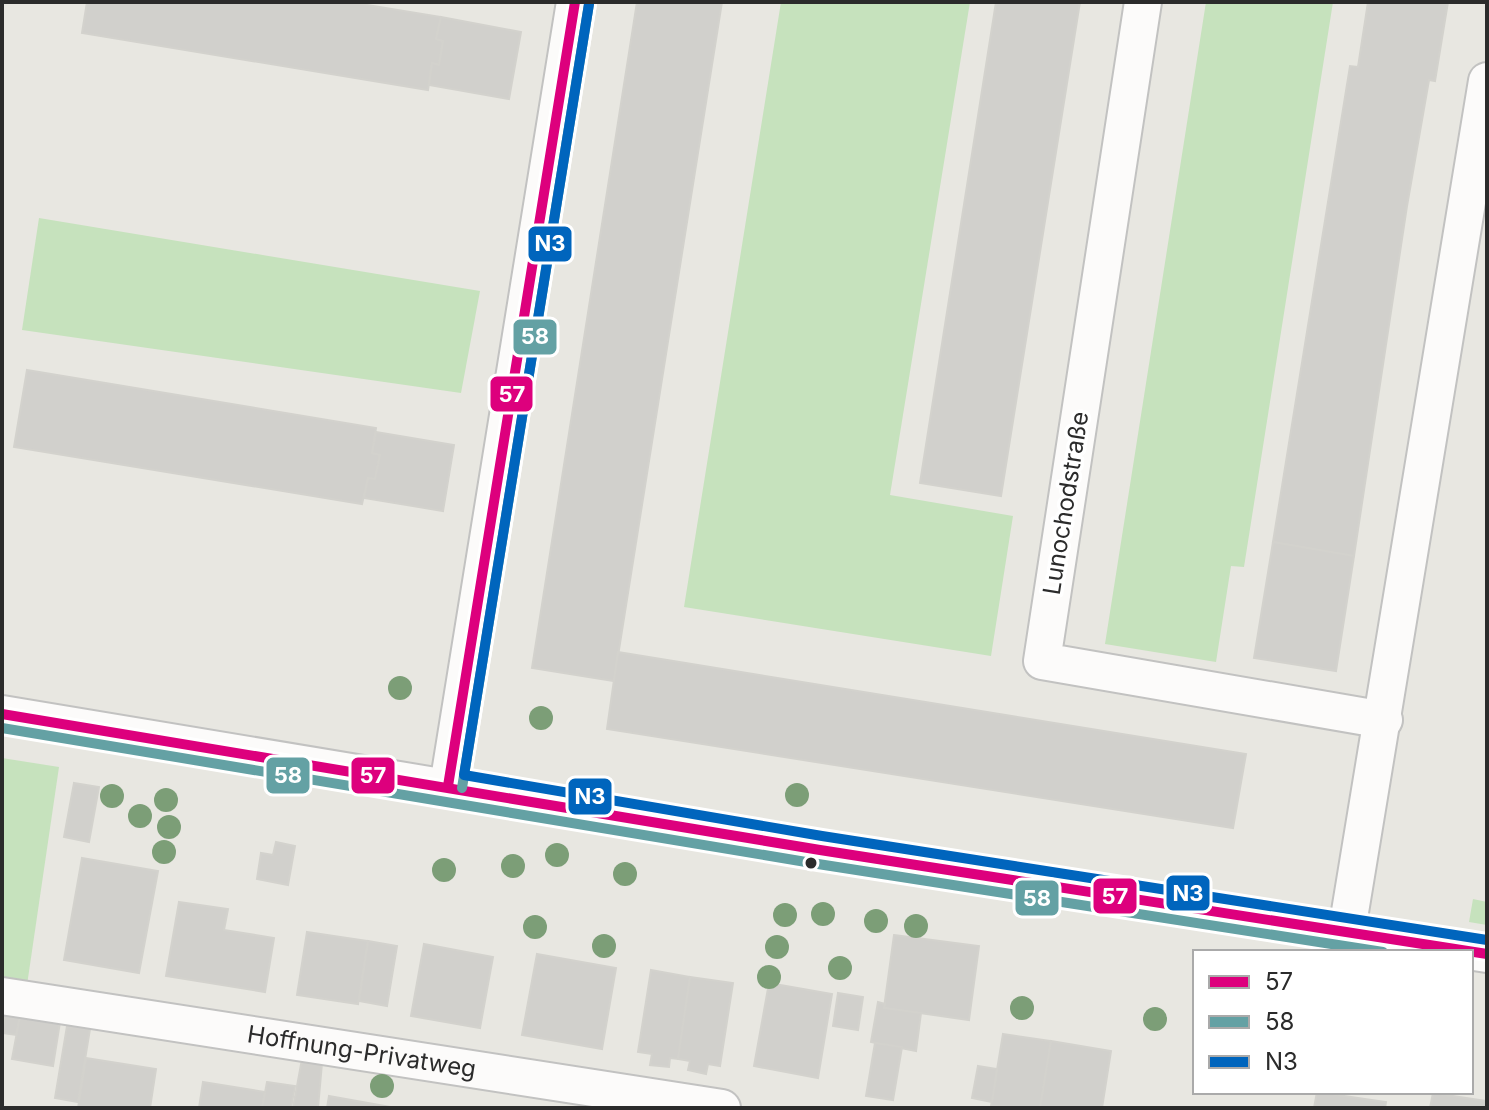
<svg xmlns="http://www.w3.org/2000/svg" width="1489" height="1110" font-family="Inter,sans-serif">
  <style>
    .green { fill: #c6e2bd }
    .building { fill: #d1d0cc; stroke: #d3d2cd; stroke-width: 2 }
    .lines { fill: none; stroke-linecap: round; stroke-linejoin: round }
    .minor-casing { stroke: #c2c2c1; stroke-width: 40 }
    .minor { stroke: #fcfbfa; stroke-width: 36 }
    .bus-1-casing { stroke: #fff; stroke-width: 16 }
    .bus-2-casing { stroke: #fff; stroke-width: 16 }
    .bus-3-casing { stroke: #fff; stroke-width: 16 }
    .bus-1 { stroke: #dd007d; stroke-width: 10 }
    .bus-2 { stroke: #64a1a4; stroke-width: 10 }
    .bus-3 { stroke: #0065bd; stroke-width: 10 }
    .tree { fill: #7c9e77 }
    .bus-dot { fill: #2b2b2b; stroke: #fff; stroke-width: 3 }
    .labels { text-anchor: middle; stroke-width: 7; stroke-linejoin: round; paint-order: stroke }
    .street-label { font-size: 24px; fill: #2b2b2b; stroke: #fff }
    .line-badge { stroke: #fff; stroke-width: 3 }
    .badge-label { font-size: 22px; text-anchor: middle; font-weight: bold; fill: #fff }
  </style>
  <rect width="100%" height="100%" fill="#e8e7e1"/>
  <g class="green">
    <path d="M781 2H970L890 495 1013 516 991 656 684 607Z"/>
    <path d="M1206 2H1333L1244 567 1231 566 1216 662 1105 644Z"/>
    <path d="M39 218 480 291 461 393 22 330Z"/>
    <path d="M2 758 59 767 27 985 2 981Z"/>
    <path d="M1473 899 1487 902V925L1469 922Z"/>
  </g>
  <g class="building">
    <path d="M87 2H349L441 17 436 39 443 41 439 65 432 63 428 90 82 33Z"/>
    <path d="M637 2H722L614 681 532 668Z"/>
    <path d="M996 2H1080L1001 496 920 483Z"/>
    <path d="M1368 2H1448L1435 81 1429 80 1407 206 1354 556 1273 542 1350 66 1358 67Z"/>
    <path d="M441 17 521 32 509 99 429 85 432 63 439 65 443 41 436 39Z"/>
    <path d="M27 370 376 428 372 453 380 455 375 479 368 478 362 504 14 447Z"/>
    <path d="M376 432 454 445 443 511 364 498 368 478 375 479 380 455 372 453Z"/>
    <path d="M1273 542 1354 556 1336 671 1254 658Z"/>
    <path d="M618 652 1246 754 1233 828 607 729Z"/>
    <path d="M74 783 99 787 89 842 64 837Z"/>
    <path d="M276 842 295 846 288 885 257 879 261 853 273 855Z"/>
    <path d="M82 858 158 871 139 973 64 960Z"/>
    <path d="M179 902 228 909 224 930 274 938 265 992 166 976Z"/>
    <path d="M307 932 368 941 358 1004 297 995Z"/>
    <path d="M894 935 979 946 969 1020 884 1008Z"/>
    <path d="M368 941 397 946 387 1006 359 1001Z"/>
    <path d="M424 944 493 957 480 1028 411 1016Z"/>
    <path d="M537 954 616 968 602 1049 522 1035Z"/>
    <path d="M651 970 690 977 678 1059 670 1058 669 1067 650 1065 652 1054 638 1052Z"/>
    <path d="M690 977 733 983 720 1066 708 1064 706 1074 688 1070 690 1061 678 1059Z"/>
    <path d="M769 983 832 994 818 1078 754 1066Z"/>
    <path d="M838 993 863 997 858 1030 833 1026Z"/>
    <path d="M878 1002 885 1004 884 1008 921 1013 916 1051 871 1042Z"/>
    <path d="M5 1013 20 1016 16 1035 2 1033Z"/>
    <path d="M20 1016 60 1022 53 1066 12 1059Z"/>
    <path d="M67 1026 90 1029 78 1102 55 1098Z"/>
    <path d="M1003 1034 1051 1041 1040 1108 991 1106Z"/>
    <path d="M1051 1041 1111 1051 1102 1108H1040Z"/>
    <path d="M875 1043 902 1047 893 1100 866 1096Z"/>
    <path d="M86 1058 156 1069 150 1108H78Z"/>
    <path d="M302 1059 322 1063 318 1108H293Z"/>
    <path d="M978 1066 997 1069 992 1102 972 1098Z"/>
    <path d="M203 1082 265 1092 262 1108H199Z"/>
    <path d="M267 1082 295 1086 291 1108H262Z"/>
    <path d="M1317 1092 1386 1102 1385 1108H1314Z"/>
    <path d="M1433 1093 1487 1101V1108H1430Z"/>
    <path d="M329 1096 396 1108H327Z"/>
  </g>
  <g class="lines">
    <defs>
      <g id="minor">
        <path d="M1143 2 1042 661 1384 720"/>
        <path d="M2 714 820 850 1487 954"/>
        <path d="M448 786 575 2"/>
        <path d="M1347 930 1487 81"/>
        <path id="s1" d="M2 996 722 1108"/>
      </g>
    </defs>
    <use href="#minor" class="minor-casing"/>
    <use href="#minor" class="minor"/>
    <defs>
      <g id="bus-1">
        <path d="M2 714 820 850 1487 954"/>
        <path d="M448 786 575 2"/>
      </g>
      <g id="bus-2">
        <path d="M2 728 818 864 1383 952"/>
        <path d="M462 788 589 4"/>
      </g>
      <path id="bus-3" d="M589 4 464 775 822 836 1487 940"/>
    </defs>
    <use href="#bus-1" class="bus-1-casing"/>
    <use href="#bus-2" class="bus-2-casing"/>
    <use href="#bus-3" class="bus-3-casing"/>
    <use href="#bus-1" class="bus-1"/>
    <use href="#bus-2" class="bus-2"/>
    <use href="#bus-3" class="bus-3"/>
  </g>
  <g class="tree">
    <circle cx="400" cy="688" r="12"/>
    <circle cx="541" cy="718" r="12"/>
    <circle cx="797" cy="795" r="12"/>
    <circle cx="112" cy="796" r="12"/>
    <circle cx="166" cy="800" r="12"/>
    <circle cx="140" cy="816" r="12"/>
    <circle cx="169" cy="827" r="12"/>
    <circle cx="164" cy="852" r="12"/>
    <circle cx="557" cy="855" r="12"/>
    <circle cx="513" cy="866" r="12"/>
    <circle cx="444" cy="870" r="12"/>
    <circle cx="625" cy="874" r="12"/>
    <circle cx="823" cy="914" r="12"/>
    <circle cx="785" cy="915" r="12"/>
    <circle cx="876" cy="921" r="12"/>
    <circle cx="916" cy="926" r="12"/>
    <circle cx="535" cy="927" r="12"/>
    <circle cx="604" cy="946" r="12"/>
    <circle cx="777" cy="947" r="12"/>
    <circle cx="840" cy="968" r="12"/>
    <circle cx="769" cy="977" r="12"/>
    <circle cx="1022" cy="1008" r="12"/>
    <circle cx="1155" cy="1019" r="12"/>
    <circle cx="382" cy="1086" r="12"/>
  </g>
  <circle class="bus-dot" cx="811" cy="863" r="7"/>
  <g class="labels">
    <g class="street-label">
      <text transform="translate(1066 503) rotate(-81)" y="8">Lunochodstraße</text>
      <text dy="8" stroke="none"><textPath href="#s1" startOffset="364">Hoffnung-Privatweg</textPath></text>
    </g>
  </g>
  <g class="line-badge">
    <rect x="527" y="225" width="46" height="38" rx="8" fill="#0065bd"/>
    <rect x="512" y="318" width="46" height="38" rx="8" fill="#64a1a4"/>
    <rect x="489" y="375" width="45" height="38" rx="8" fill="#dd007d"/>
    <rect x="265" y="756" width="46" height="39" rx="8" fill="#64a1a4"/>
    <rect x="350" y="756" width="46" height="39" rx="8" fill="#dd007d"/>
    <rect x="567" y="777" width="46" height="39" rx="8" fill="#0065bd"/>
    <rect x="1165" y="874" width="46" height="38" rx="8" fill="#0065bd"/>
    <rect x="1092" y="877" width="46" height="38" rx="8" fill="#dd007d"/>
    <rect x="1014" y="879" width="46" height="38" rx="8" fill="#64a1a4"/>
  </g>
  <g class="badge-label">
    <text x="550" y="251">N3</text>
    <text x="535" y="344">58</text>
    <text x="512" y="402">57</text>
    <text x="288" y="783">58</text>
    <text x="373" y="783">57</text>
    <text x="590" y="804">N3</text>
    <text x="1188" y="901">N3</text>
    <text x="1115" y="904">57</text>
    <text x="1037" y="906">58</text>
  </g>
  <rect width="1489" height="1110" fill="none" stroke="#2b2b2b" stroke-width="8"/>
  <rect x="1193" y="950" width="280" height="144" fill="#ffffff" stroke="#aaaaaa" stroke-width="2"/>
  <rect x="1209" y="976" width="40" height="12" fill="#dd007d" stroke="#aaaaaa" stroke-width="2"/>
  <text x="1265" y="990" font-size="24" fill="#2b2b2b">57</text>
  <rect x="1209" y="1016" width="40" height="12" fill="#64a1a4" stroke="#aaaaaa" stroke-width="2"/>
  <text x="1265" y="1030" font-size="24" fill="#2b2b2b">58</text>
  <rect x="1209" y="1056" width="40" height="12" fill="#0065bd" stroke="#aaaaaa" stroke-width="2"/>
  <text x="1265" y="1070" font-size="24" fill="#2b2b2b">N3</text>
</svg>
